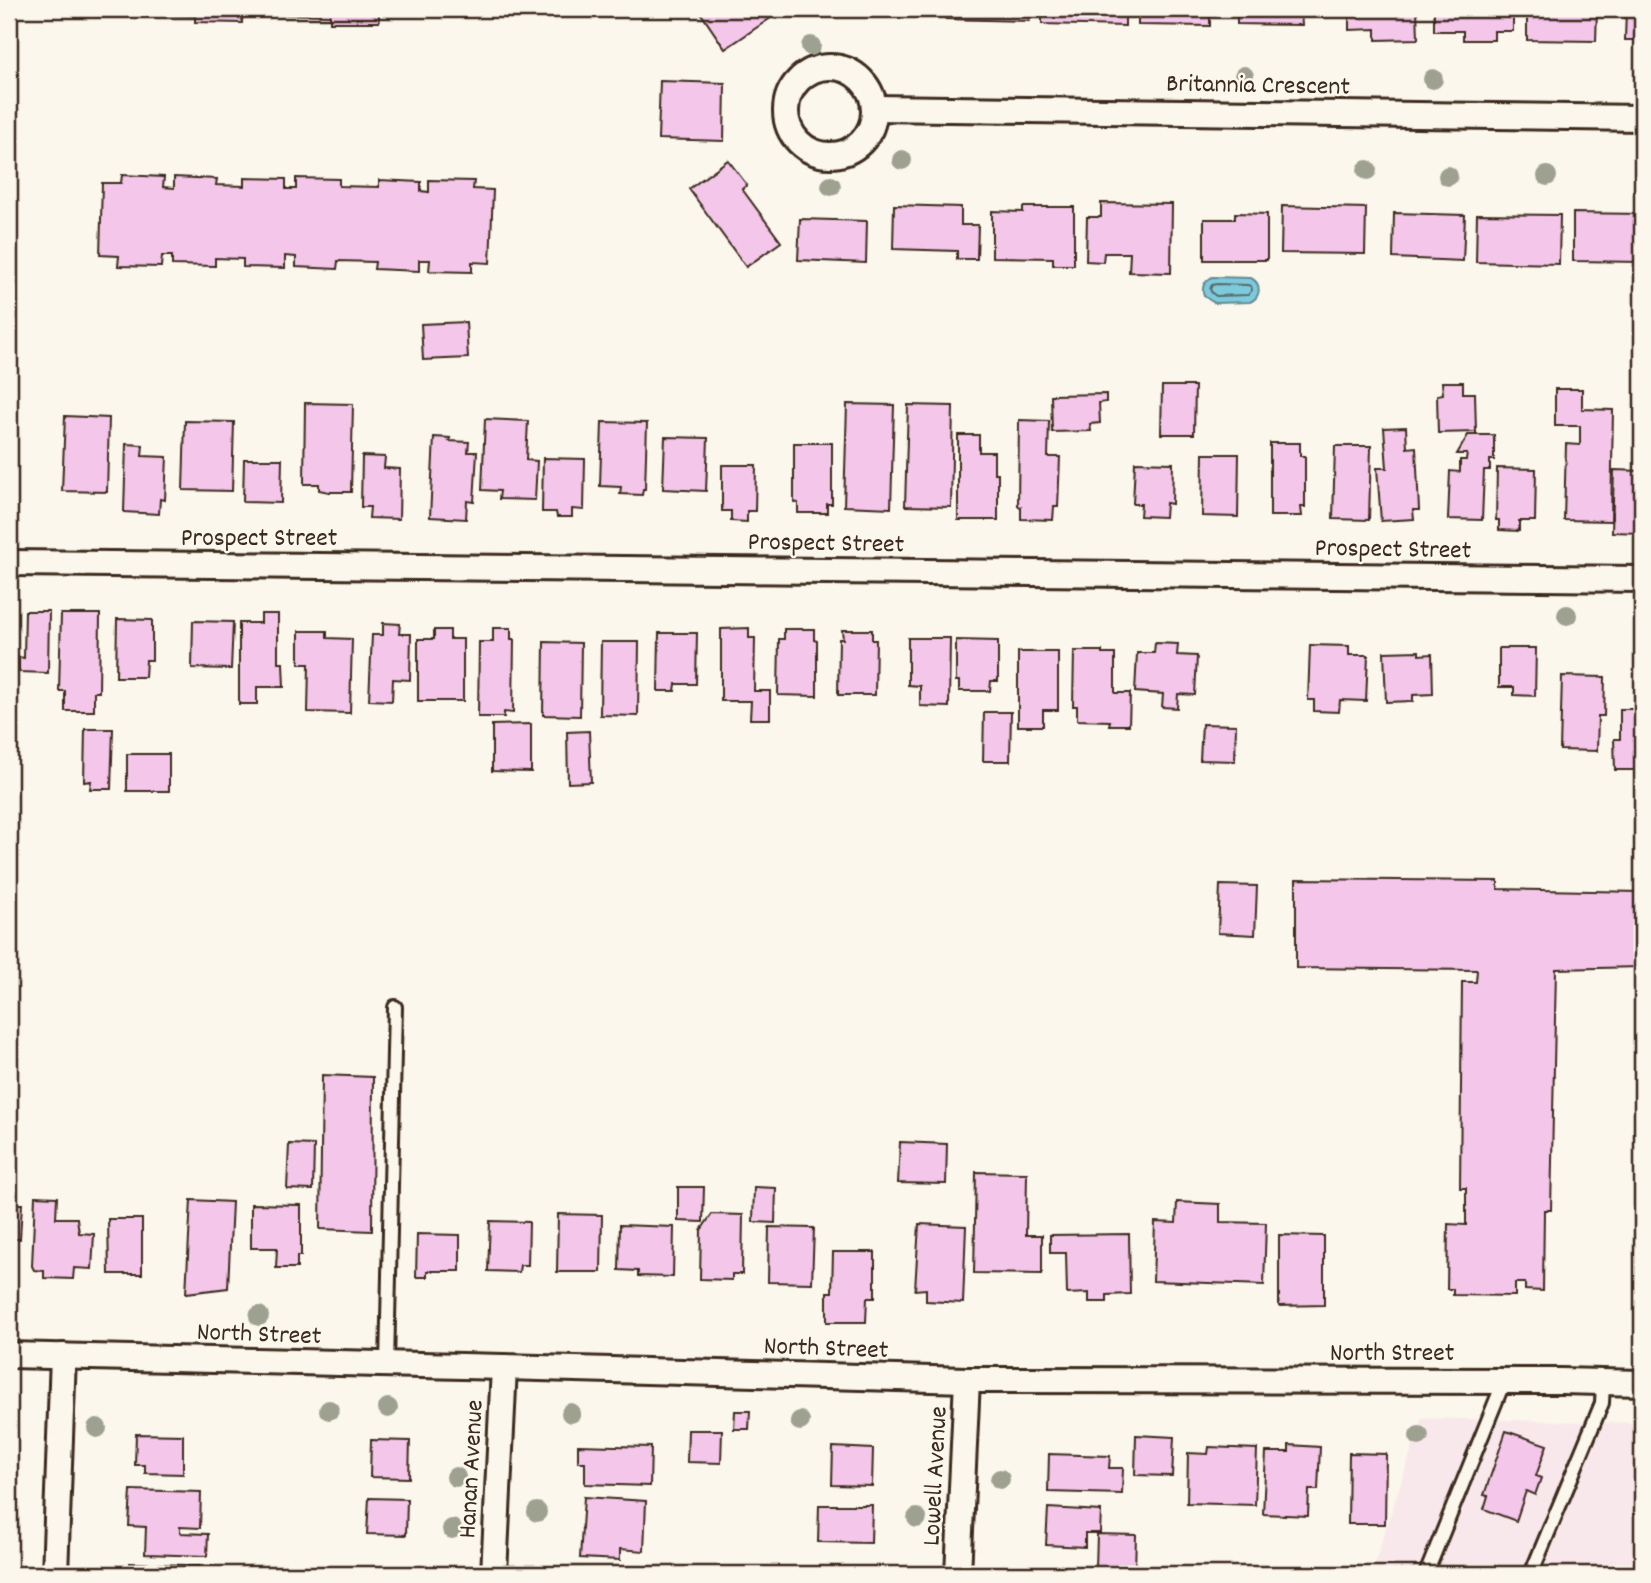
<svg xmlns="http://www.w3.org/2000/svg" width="1651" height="1583" font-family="Dekko,sans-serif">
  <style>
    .built { fill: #f9e8eb }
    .water { fill: #7ecadd; stroke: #638a91; stroke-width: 2 }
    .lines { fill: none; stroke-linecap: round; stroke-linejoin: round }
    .shore { stroke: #566a6a; stroke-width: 2 }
    .building { fill: #f4c6ea; stroke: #3b2a1e; stroke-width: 2 }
    .service-casing { stroke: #3b2a1e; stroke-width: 18 }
    .minor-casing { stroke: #3b2a1e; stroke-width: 30 }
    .service { stroke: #fbf7ec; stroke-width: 12 }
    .minor { stroke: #fbf7ec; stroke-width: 24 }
    .tree { fill: #9fa190 }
    .labels { text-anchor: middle; stroke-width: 5; stroke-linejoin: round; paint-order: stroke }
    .street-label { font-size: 26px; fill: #3b2a1e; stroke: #fbf7ec }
  </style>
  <rect width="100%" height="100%" fill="#fbf7ec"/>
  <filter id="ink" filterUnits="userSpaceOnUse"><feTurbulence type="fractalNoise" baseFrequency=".0143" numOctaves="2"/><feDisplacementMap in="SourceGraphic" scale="14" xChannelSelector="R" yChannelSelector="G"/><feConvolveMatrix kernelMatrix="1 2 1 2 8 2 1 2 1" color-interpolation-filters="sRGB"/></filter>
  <g filter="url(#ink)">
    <path class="built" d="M1422 1418 1642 1423V1574H1371Z"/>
    <path class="water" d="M1212 277 1251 278C1262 284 1261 297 1250 302L1215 303 1211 301 1204 296C1201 287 1204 282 1212 277Z"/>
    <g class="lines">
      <path class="shore" d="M1217 284 1247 285 1251 286 1252 290 1248 295 1216 296 1212 293 1210 289 1212 285Z"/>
    </g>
    <g class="building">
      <path d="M146 9H243L242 23 195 22V16L146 15Z"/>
      <path d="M261 9H379V22H330V15L261 14Z"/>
      <path d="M698 9H784L725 49Z"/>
      <path d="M946 9H1029V21L946 19Z"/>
      <path d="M1042 9H1125V26L1042 24Z"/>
      <path d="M1138 9H1210V26L1138 25Z"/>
      <path d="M1237 9H1319V14H1301L1302 25 1237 24Z"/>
      <path d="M1349 9H1417L1418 39 1376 40V29L1349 30Z"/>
      <path d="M1434 9H1513V31H1494V40H1463V31H1434Z"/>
      <path d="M1527 9H1597L1596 41 1527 40Z"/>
      <path d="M1626 9H1642V40H1625Z"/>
      <path d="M660 81 725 83 724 141 658 139Z"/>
      <path d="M728 160 747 185 742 189 781 242 746 267 689 189Z"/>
      <path d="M122 175 164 177 163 187 174 188V177L217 179 216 185 244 186V178L286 179V189H296V178L339 179V186L379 187V180L421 182V191L429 192V180L474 181 473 189 493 190 490 263 472 262V272L429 271 430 260H419V271L374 269 375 262 338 261 337 269 296 267V257L285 256V268L243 267V259L215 258V266L172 265V256H162L161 267 118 266 119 256 100 255 102 183H121Z"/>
      <path d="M1101 203 1172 204 1171 273 1129 272 1130 253H1104L1103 262 1086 261 1087 217H1101Z"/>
      <path d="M894 205 961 207V225H978L977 259H957V251L893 249Z"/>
      <path d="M1282 206 1366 208 1365 254 1281 253Z"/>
      <path d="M1023 207H1074V265H1053V258L992 257V211L1023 212Z"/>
      <path d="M1235 213 1267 214V260H1204V219H1235Z"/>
      <path d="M1394 213 1465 215 1463 261 1393 258Z"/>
      <path d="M1573 213 1642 214V262L1573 261Z"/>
      <path d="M1477 214 1560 215 1559 264 1476 262Z"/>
      <path d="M800 219 867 221 866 263 798 260Z"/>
      <path d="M466 322 468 358 423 360 421 324Z"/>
      <path d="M1442 382H1463V393H1475L1476 432 1438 433 1437 395 1443 394Z"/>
      <path d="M1162 386H1195L1194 434H1161Z"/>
      <path d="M1555 389H1582V409L1613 410 1611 521 1564 520 1566 444 1580 445V426H1555Z"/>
      <path d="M1106 394V402L1099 403 1100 423 1090 424 1091 431 1052 432 1051 395Z"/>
      <path d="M305 403 353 404 351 492H329L319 490V484H304Z"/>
      <path d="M847 404 894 405 891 508 844 506Z"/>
      <path d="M908 405 953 406 951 507 905 506Z"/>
      <path d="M65 416 109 418 107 492 62 491Z"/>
      <path d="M485 419 528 421 526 460 537 461 535 500 499 499 500 491 482 490Z"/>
      <path d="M1019 420 1049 421 1048 457H1060L1058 507H1054L1053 520 1021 519V507L1018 506Z"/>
      <path d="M185 421 234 422 232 491 183 490Z"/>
      <path d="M602 422 647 423 645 489H643L642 495 620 494 621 487 600 486Z"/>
      <path d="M1406 427 1407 448 1416 447 1419 510H1413L1414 519 1381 521 1377 468H1387L1384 428Z"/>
      <path d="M958 435H979V452H994V473H998V520H958Z"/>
      <path d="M1468 435H1494V460H1490V470H1484L1482 520 1448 519 1450 471 1460 472V460H1466L1467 454H1457Z"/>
      <path d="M434 437 450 438 449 441 469 442 468 452H477L474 502 467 501 466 519 430 517Z"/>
      <path d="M665 437 708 438 706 491 663 489Z"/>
      <path d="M794 443H832V504H827V513H798V503L794 502Z"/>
      <path d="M1270 443H1300V456H1305V507H1301L1302 516H1270Z"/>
      <path d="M126 444 143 445 142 456 167 457 165 500 160 499 159 514 124 512Z"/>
      <path d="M1335 446H1371L1369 520 1333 519Z"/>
      <path d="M1203 454H1239L1238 517 1202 516Z"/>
      <path d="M362 456 385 457 384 468 400 469 399 519 369 518 370 507H361Z"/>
      <path d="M543 458 585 459 584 510 572 509V517H557L556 512H542Z"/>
      <path d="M244 459H282L281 503 243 502Z"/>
      <path d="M1135 462 1173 463 1172 504 1166 503 1165 517 1140 516 1141 504H1133Z"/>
      <path d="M722 465H756L755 511H747V522L731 521V511H722Z"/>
      <path d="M1497 468 1536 469 1535 521H1519V531L1499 530V520H1496Z"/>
      <path d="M1614 470 1642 471V533L1612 532Z"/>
      <path d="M25 611H49L48 673 19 672V657L24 658Z"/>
      <path d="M61 614H100L99 692H94V711H65V691H59Z"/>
      <path d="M261 614H278V663H283L284 687H257V704H239V623H261Z"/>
      <path d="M117 619 152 620V660H146L145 677H116Z"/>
      <path d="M193 621 233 622 231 669 192 668Z"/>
      <path d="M383 623 400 624 399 634H411L410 680 393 679 392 701 369 700 372 635H383Z"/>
      <path d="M493 628H511V639H514L513 713 504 712V717H478L479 642H493Z"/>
      <path d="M749 628V638H755L754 691H770V719H750L751 701H721V629Z"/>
      <path d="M784 629H814V640L817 641V696L778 695 779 639H784Z"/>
      <path d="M434 630H450V639H463V701H418V639H434Z"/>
      <path d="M842 630H872V640H876L875 695H838L839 639H843Z"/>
      <path d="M299 631H327V638L352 639 350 713 308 712 309 664H299Z"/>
      <path d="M659 633H697L696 684H676L675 691H658Z"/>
      <path d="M908 638H950L949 707 920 706V686L908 685Z"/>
      <path d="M956 640 998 641V681H991L990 691H959V681H956Z"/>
      <path d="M544 642 581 643 580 716 543 715Z"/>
      <path d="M601 642H639L638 716 600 715Z"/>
      <path d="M1155 643 1178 644 1177 655 1197 656 1195 695 1178 694 1177 708 1162 707 1163 694 1135 692 1137 653H1154Z"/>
      <path d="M1310 645 1349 646V655H1368L1366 701 1340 700 1339 712 1314 711V700H1308Z"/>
      <path d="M1499 648H1536L1535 696 1514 695V687H1499Z"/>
      <path d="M1074 651H1102V654H1115V693H1130L1129 725H1109L1110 721 1077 720V706H1073Z"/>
      <path d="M1419 651V655L1432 654 1433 694 1413 695V701L1386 702 1384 652Z"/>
      <path d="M1018 652H1058V710H1043V726H1018Z"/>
      <path d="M1562 676 1605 677 1604 716H1598L1597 751 1560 750Z"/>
      <path d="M1620 709H1642V770H1615L1614 739H1620Z"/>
      <path d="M984 712H1011L1010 761H983Z"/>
      <path d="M531 724V772L492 771V725Z"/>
      <path d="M1202 724 1236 725 1235 761 1200 760Z"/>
      <path d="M85 729H113L111 789H90L91 781 84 782Z"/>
      <path d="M589 731 591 782 568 783 567 732Z"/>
      <rect x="127" y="754" width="42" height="37"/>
      <path d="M1296 879 1498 881V889L1640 892 1639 967 1556 969 1551 1210H1544L1543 1291 1525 1290V1283H1515V1296L1453 1295V1289H1447L1448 1224 1466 1225V1188H1460L1462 982H1476L1477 970 1296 968Z"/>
      <path d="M1220 885 1257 886 1255 935 1218 933Z"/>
      <path d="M322 1075 373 1077 372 1231 320 1229Z"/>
      <path d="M900 1142 947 1144 946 1184 898 1183Z"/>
      <path d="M289 1144 314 1145 313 1190 287 1189Z"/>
      <path d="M976 1172 1027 1173 1026 1235H1042V1274L974 1273Z"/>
      <path d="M678 1187H704L703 1222 678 1221Z"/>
      <path d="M754 1187 776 1188 775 1223 753 1222Z"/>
      <path d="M35 1196 57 1197 56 1218H77L79 1233 94 1234 92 1269 74 1268 73 1279 44 1278V1271L34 1270 32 1266Z"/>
      <path d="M191 1200 232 1202 228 1288 186 1293Z"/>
      <path d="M1177 1202 1220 1204V1222L1266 1223 1264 1285 1153 1281 1155 1222 1176 1223Z"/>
      <path d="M9 1204H22L20 1239H9Z"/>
      <path d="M251 1204 301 1205V1256H297V1268H276L277 1248H251Z"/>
      <path d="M558 1214 602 1215 601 1272H557Z"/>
      <path d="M712 1214 743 1215 742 1274H732V1280L700 1279 701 1230Z"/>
      <path d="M108 1219H142V1274H109Z"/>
      <path d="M490 1221 529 1222 528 1265H520L519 1272 488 1271Z"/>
      <path d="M919 1224 966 1226 963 1303 926 1301V1289L915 1290Z"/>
      <path d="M620 1225 674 1227 673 1277 638 1276V1271L619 1270Z"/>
      <path d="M769 1227 814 1228 812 1283 768 1282Z"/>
      <path d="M417 1234 460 1235V1271H427V1277H416Z"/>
      <path d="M1129 1234 1130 1294 1107 1295V1302H1089V1293L1067 1294 1066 1253H1050V1235Z"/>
      <path d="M1279 1235 1324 1236V1305L1279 1306Z"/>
      <path d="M833 1252H875V1298H867L866 1322H827V1292H832Z"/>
      <path d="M735 1411H750L749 1429H734Z"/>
      <path d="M688 1430H722L721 1463 687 1462Z"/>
      <path d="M1506 1431 1547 1445 1536 1476 1541 1478 1535 1495 1526 1491 1516 1521 1484 1509 1488 1496 1484 1495Z"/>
      <path d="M136 1434 183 1435V1474L145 1473V1465H135Z"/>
      <path d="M1136 1435 1174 1437 1172 1476 1135 1475Z"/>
      <path d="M371 1440 410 1441 409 1478 370 1477Z"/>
      <path d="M578 1445 651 1447 650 1486 585 1484V1462H578Z"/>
      <path d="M1289 1445 1320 1447 1318 1490H1309L1308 1516 1263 1514 1266 1452H1289Z"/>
      <path d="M833 1447 873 1449 872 1486 832 1485Z"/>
      <path d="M1209 1447 1257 1449 1255 1505 1187 1503 1188 1453 1208 1454Z"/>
      <path d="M1349 1453 1386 1454 1385 1524H1348Z"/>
      <path d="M1049 1454 1110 1456 1109 1468H1123L1122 1494 1048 1492Z"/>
      <path d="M131 1490 201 1492 200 1528 180 1527V1533L208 1534 207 1556 145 1554 146 1527 129 1526Z"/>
      <path d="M584 1497 646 1501 644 1551 620 1549V1560L580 1558Z"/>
      <path d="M369 1498 407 1499 406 1535 367 1534Z"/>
      <path d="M819 1505H872L871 1543 818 1542Z"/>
      <path d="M1048 1508 1101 1511 1100 1533H1085V1547L1046 1545Z"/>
      <path d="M1097 1534 1136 1535 1135 1570 1096 1569Z"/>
      <path d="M130 1563 211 1566V1574H129Z"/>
      <path d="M367 1568 406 1569 405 1574H366Z"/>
      <path d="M570 1569 617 1571V1574H570Z"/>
    </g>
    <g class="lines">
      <defs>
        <g id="service">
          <path d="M387 1365 395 1007"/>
          <path d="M1426 1574 1504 1381"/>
          <path d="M1531 1574 1602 1403 1603 1383"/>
        </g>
        <g id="minor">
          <circle cx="830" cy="111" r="44"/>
          <path d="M874 108 1642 118"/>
          <path d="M9 563 1642 579"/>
          <path d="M9 1355 504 1367 967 1380 1561 1381 1642 1383"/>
          <path d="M55 1574 63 1356"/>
          <path d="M494 1574 504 1367"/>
          <path d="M958 1574 967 1380"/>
        </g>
      </defs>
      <use href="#service" class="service-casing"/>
      <use href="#minor" class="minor-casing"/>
      <use href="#service" class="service"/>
      <use href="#minor" class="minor"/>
    </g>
    <g class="tree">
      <circle cx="811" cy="46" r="10"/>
      <circle cx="1244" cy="76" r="10"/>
      <circle cx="1433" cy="79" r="10"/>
      <circle cx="902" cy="160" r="10"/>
      <circle cx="1367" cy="170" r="10"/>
      <circle cx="1448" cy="176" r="10"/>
      <circle cx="1547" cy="176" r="10"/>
      <circle cx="831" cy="186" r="10"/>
      <circle cx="1567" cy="615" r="10"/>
      <circle cx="259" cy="1316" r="10"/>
      <circle cx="388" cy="1408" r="10"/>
      <circle cx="329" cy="1410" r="10"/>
      <circle cx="571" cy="1413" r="10"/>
      <circle cx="800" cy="1421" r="10"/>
      <circle cx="97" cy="1428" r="10"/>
      <circle cx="1419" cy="1436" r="10"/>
      <circle cx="456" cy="1477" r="10"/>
      <circle cx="1000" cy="1479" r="10"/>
      <circle cx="537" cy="1512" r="10"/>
      <circle cx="917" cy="1518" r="10"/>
      <circle cx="452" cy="1529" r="10"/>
    </g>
  </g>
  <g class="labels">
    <g class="street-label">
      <text transform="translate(1258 83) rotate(1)" y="9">Britannia Crescent</text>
      <text x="259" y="545">Prospect Street</text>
      <text transform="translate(826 541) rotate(1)" y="9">Prospect Street</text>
      <text transform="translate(1393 547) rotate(1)" y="9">Prospect Street</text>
      <text transform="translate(259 1332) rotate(2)" y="9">North Street</text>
      <text transform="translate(826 1346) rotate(2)" y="9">North Street</text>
      <text x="1392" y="1360">North Street</text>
      <text transform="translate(469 1469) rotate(-87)" y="9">Hanan Avenue</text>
      <text transform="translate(933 1476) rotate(-87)" y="9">Lowell Avenue</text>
    </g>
  </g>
  <rect width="1651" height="1583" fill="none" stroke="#fbf7ec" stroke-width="35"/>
  <rect x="18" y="18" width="1616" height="1548" fill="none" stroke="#3b2a1e" stroke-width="2.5" filter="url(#ink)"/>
</svg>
